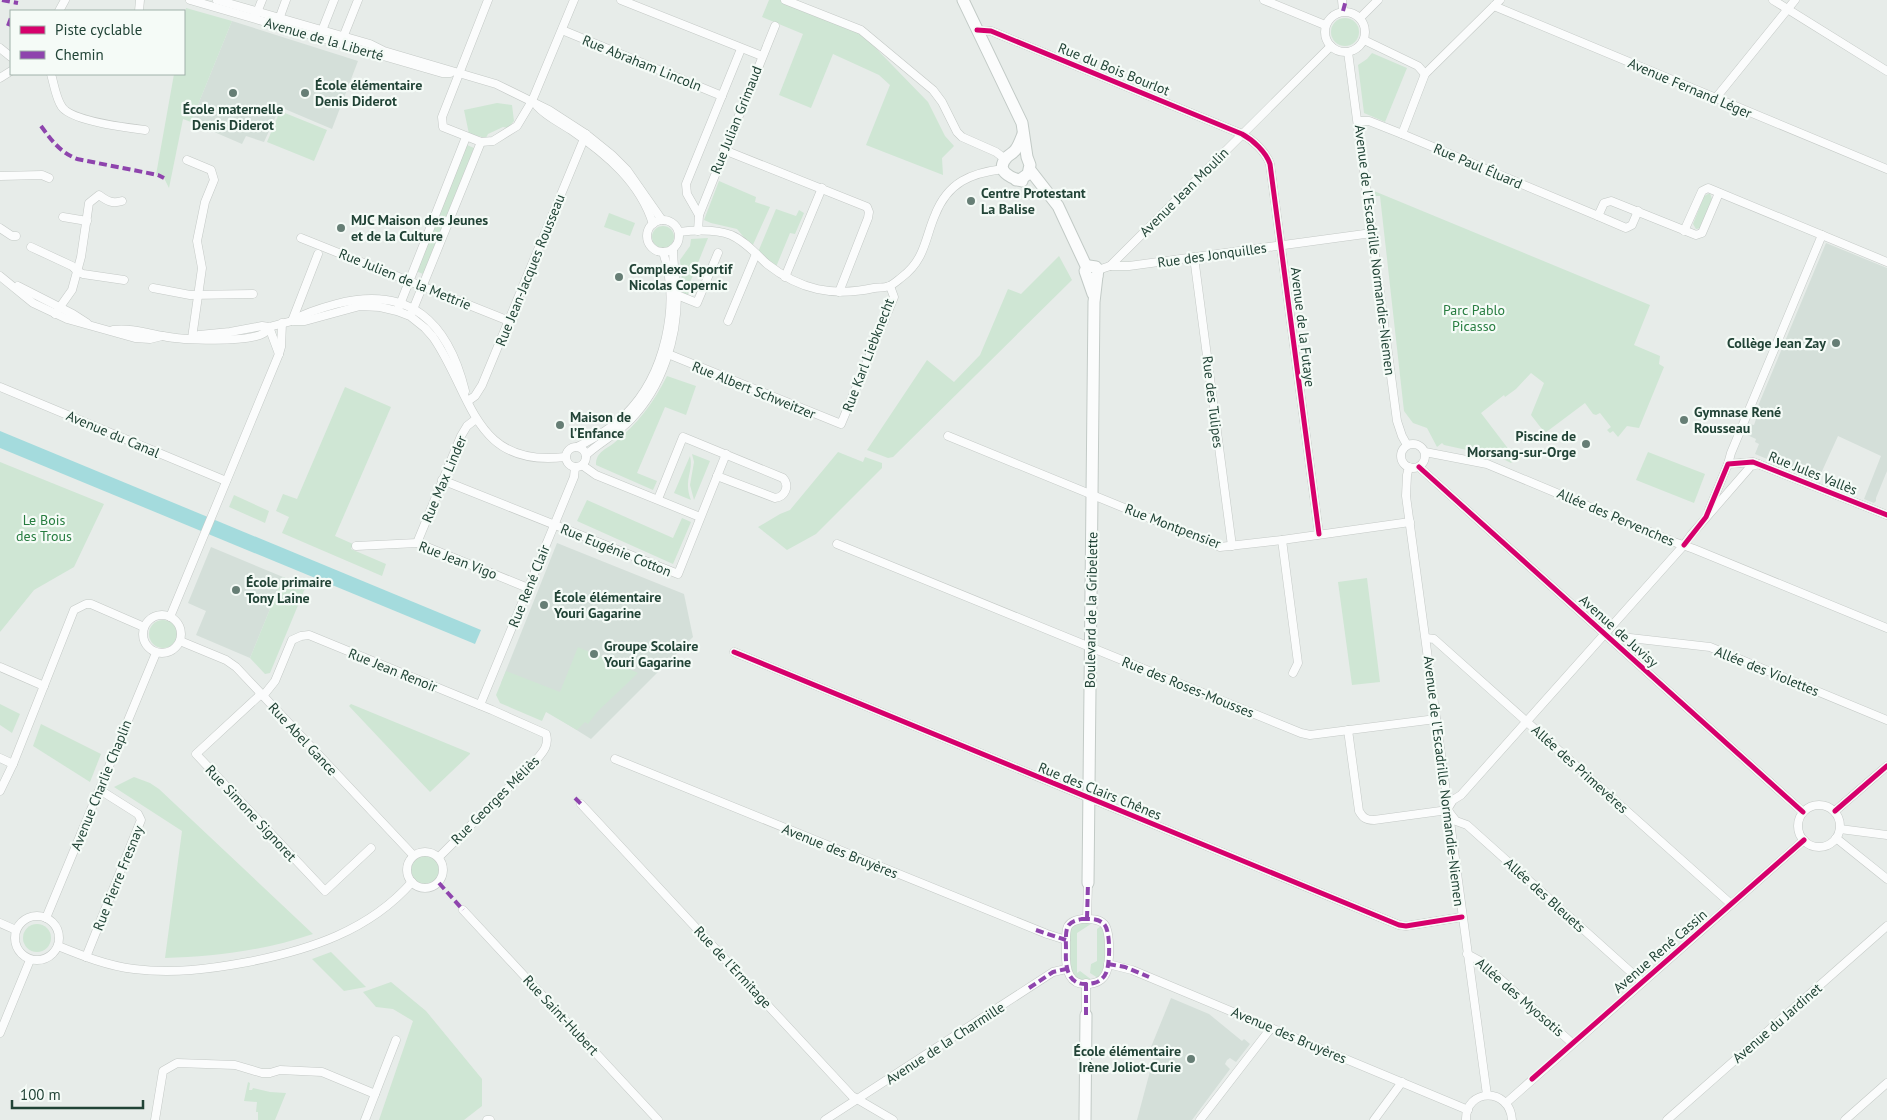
<svg xmlns="http://www.w3.org/2000/svg" width="1887" height="1120" font-family="'PT Sans',sans-serif">
  <style>
    .built { fill: #d4dfd9 }
    .green { fill: #cfe6d4 }
    .water { fill: #a4dbdd }
    .lines { fill: none; stroke-linecap: round; stroke-linejoin: round }
    .street-casing { stroke: #c4c9c6; stroke-width: 9 }
    .secondary-casing { stroke: #c2cac6; stroke-width: 13 }
    .street { stroke: #fbfcfc; stroke-width: 8 }
    .secondary { stroke: #fbfcfc; stroke-width: 11 }
    .quiet { stroke: #8e44ad; stroke-width: 4; stroke-dasharray: 8 4; stroke-linecap: butt }
    .cycleway-casing { stroke: #f5fbf7; stroke-width: 8 }
    .cycleway { stroke: #d6006c; stroke-width: 5 }
    .poi-dot { fill: #667e75; stroke: #f5fbf7; stroke-width: 2 }
    .labels { text-anchor: middle; stroke-width: 4.5; stroke-linejoin: round; paint-order: stroke }
    .street-label { font-size: 14px; fill: #214336; stroke: #f5fbf7 }
    .poi-label { font-size: 14px; font-weight: bold; fill: #214336; stroke: #f5fbf7; text-anchor: start }
    .park-label { font-size: 14px; fill: #277d40; stroke: #f5fbf7 }
  </style>
  <rect width="100%" height="100%" fill="#e7ece9"/>
  <g class="built">
    <path d="M232 21 358 61 332 129 280 107 264 142 246 136 242 144 191 122Z"/>
    <path d="M1826 243 1887 268V471L1876 498V501L1874 503 1864 499 1881 456 1838 436 1818 480 1755 454 1759 444 1755 442 1756 439 1745 434 1749 424 1754 425 1756 419 1753 418Z"/>
    <path d="M557 543 684 594 693 637 591 739 501 683Z"/>
    <path d="M211 547 283 577 250 658 196 635 206 611 188 603Z"/>
    <path d="M1171 998 1209 1014 1242 1041 1244 1039 1250 1044 1236 1062 1230 1058 1227 1060 1225 1064 1230 1069 1192 1120H1137L1153 1060 1159 1056 1151 1047Z"/>
  </g>
  <g class="green">
    <path d="M769 0H780L860 32 928 102 945 136 954 146 942 158 943 175 866 145 890 85 879 75 833 54 811 108 779 95 803 34 762 17Z"/>
    <path d="M186 8 232 21 191 122 183 119 169 188 164 178 156 175 174 74H184V18Z"/>
    <circle cx="1345" cy="32" r="14"/>
    <path d="M1372 53 1407 68 1385 122 1364 113 1358 65 1367 59Z"/>
    <path d="M497 103 512 105 514 121 508 128 503 127 488 134 486 138 469 134 464 110Z"/>
    <path d="M280 111 327 130 314 161 267 142Z"/>
    <path d="M467 145 474 148 423 274 416 271Z"/>
    <path d="M719 181 756 197 755 202 770 207 752 247 737 229 711 223 704 220Z"/>
    <path d="M1374 191 1650 305 1634 345 1660 356 1659 364 1664 367 1639 428 1627 426 1618 437 1613 431 1610 433 1607 430 1611 427 1600 413 1596 415 1593 414 1585 403 1545 433 1531 415 1544 383 1531 373 1516 389 1505 397 1504 395 1481 413 1516 459 1511 463 1499 457 1444 445 1442 443 1437 447 1427 428 1413 423 1404 411 1380 196H1375Z"/>
    <path d="M1710 193 1712 199 1701 228 1696 229 1693 224 1704 196Z"/>
    <path d="M776 209 796 216 799 210 804 213 795 234 790 233 776 267 758 252Z"/>
    <path d="M609 213 635 223 630 236 604 227Z"/>
    <circle cx="663" cy="237" r="11"/>
    <path d="M708 238 689 285 688 295H683L680 260 690 246 691 239Z"/>
    <path d="M1059 256 1072 280 893 457 888 458 867 450 927 360 954 382 980 355 1008 289 1021 294Z"/>
    <path d="M667 376 696 386 686 415 665 407 637 473 657 481 653 490 596 465C596 452 605 450 614 443 637 425 654 402 667 376Z"/>
    <path d="M345 387 391 407 335 536 353 544 351 549 386 564 382 576 282 533 289 517 276 511 283 494 297 499Z"/>
    <path d="M838 452 863 462 865 457 882 463V468L816 534 787 550 758 527 780 514 790 510Z"/>
    <path d="M1648 452 1705 474 1694 503 1636 480Z"/>
    <path d="M692 454 710 461 694 500 690 485 694 462Z"/>
    <path d="M690 456C694 472 683 479 691 500L674 493Z"/>
    <path d="M0 462 104 504 74 567 34 590 0 632Z"/>
    <path d="M234 495 269 511 265 523 229 507Z"/>
    <path d="M587 500 673 538 682 518 691 522 673 564 577 521Z"/>
    <path d="M283 577 306 586 270 673 265 674 250 658Z"/>
    <path d="M1367 578 1380 682 1352 685 1338 582Z"/>
    <circle cx="163" cy="634" r="14"/>
    <path d="M578 647 638 673 597 712 588 724 585 722 577 730 546 712 542 721 500 703 496 695 506 671 560 692Z"/>
    <path d="M0 704 20 714 12 733 0 725Z"/>
    <path d="M351 704 470 753V754L430 792 349 706Z"/>
    <path d="M41 724 101 754 90 782 33 746Z"/>
    <path d="M134 777 150 783 159 789 313 934C266 950 214 957 165 958L182 831 114 787Z"/>
    <circle cx="425" cy="870" r="14"/>
    <path d="M1082 922H1094L1077 933V973L1080 971 1092 980C1067 981 1069 968 1069 948 1069 942 1068 933 1071 928 1074 924 1078 923 1082 922Z"/>
    <circle cx="37" cy="938" r="14"/>
    <path d="M1101 926 1105 933V968L1098 978 1090 973 1091 964 1097 961V929Z"/>
    <path d="M331 952 366 987 344 991 312 959Z"/>
    <path d="M391 982 426 1011 482 1079V1106L464 1120H379L413 1021 393 1009 376 1007 363 992Z"/>
    <path d="M248 1082 250 1083 249 1090H252L253 1088 270 1092 286 1093 275 1120H258V1112H256L257 1102 244 1101Z"/>
  </g>
  <path class="water" d="M0 431 481 630 475 644 0 448Z"/>
  <g class="lines">
    <defs>
      <g id="street">
        <path d="M190 0 442 73H450"/>
        <path d="M217 0 370 44 384 51 496 84 549 110 586 134 612 155 627 170 662 220"/>
        <path d="M488 0 442 117 443 127 481 142 493 141 517 126 532 101 574 0"/>
        <path d="M621 0 762 56"/>
        <path d="M785 0 861 30 933 90 942 102 957 132 962 137 996 152 1005 159"/>
        <path d="M1264 0 1325 25"/>
        <path d="M1342 0 1343 11"/>
        <path d="M1773 0 1887 71"/>
        <path d="M1494 6 1887 169"/>
        <path d="M59 11 65 0"/>
        <path d="M139 11 140 0"/>
        <circle cx="1345" cy="32" r="20"/>
        <path d="M256 15 262 0"/>
        <path d="M1360 18 1378 0"/>
        <path d="M278 22 286 0"/>
        <path d="M562 30 722 96"/>
        <path d="M977 30 991 31 1242 134C1253 140 1266 152 1270 164L1319 534"/>
        <path d="M321 33 334 0"/>
        <path d="M342 40 358 0"/>
        <path d="M1364 40 1418 66 1425 74"/>
        <path d="M0 48 11 57"/>
        <path d="M1348 52 1397 421 1402 436 1407 445"/>
        <path d="M51 74C54 84 56 99 62 107 72 121 128 128 145 130"/>
        <path d="M0 78 11 71"/>
        <path d="M1715 99 1795 0"/>
        <path d="M537 106C547 117 559 122 571 130 606 154 640 182 653 224"/>
        <path d="M1358 121H1369L1402 134 1598 216 1604 203 1611 201 1696 235 1702 233 1719 193"/>
        <path d="M1402 134 1425 74 1500 0"/>
        <path d="M724 150 867 207 869 212 868 218 839 292"/>
        <path d="M187 160 211 170 214 180 205 202 197 241 202 268 192 338"/>
        <path d="M0 176 42 175 49 178"/>
        <path d="M699 215 687 194 686 184 741 49"/>
        <path d="M1598 216 1626 228 1632 225 1638 211"/>
        <path d="M63 217 87 221"/>
        <circle cx="663" cy="236" r="16"/>
        <path d="M0 228 12 236H16"/>
        <path d="M698 231 699 215 775 26"/>
        <path d="M1684 231 1702 191 1708 188 1887 262"/>
        <path d="M679 232C696 230 715 229 731 235 745 241 756 254 767 264 800 290 833 297 874 288 879 287 885 288 889 286 893 285 898 280 902 277 925 260 925 238 935 215 948 182 971 173 1003 169"/>
        <path d="M301 238 509 321"/>
        <path d="M31 247 72 266 77 271 83 274 124 280"/>
        <path d="M1194 257 1232 546"/>
        <path d="M1110 266H1129L1372 233"/>
        <path d="M1098 270 1110 266 1331 46"/>
        <path d="M0 276 33 303 67 319 135 338 150 339 162 336"/>
        <path d="M785 277 822 188"/>
        <path d="M18 286 73 314 87 323"/>
        <path d="M153 288 190 295 253 294"/>
        <path d="M677 295 697 303 718 253"/>
        <path d="M399 307 466 137"/>
        <path d="M412 312 481 142"/>
        <path d="M55 314 72 290 81 257 89 203 99 195C107 201 112 204 122 201"/>
        <path d="M293 320C307 312 321 308 336 304 410 285 448 322 465 391"/>
        <path d="M292 321 318 254"/>
        <path d="M728 321 756 254"/>
        <path d="M269 327 279 354"/>
        <path d="M113 330C131 328 146 333 163 336 181 340 249 343 264 333 266 332 267 329 269 327"/>
        <path d="M192 338 199 335 230 332 262 326 269 327 292 321H305L360 306 380 307 397 311 410 316 425 328 433 337C473 395 473 468 565 457"/>
        <path d="M668 354 841 424 894 297 890 286"/>
        <path d="M0 387 226 481"/>
        <path d="M468 401 475 396 482 385 586 134"/>
        <path d="M948 436 1220 547 1282 540 1410 522"/>
        <circle cx="1413" cy="456" r="12"/>
        <circle cx="576" cy="457" r="10"/>
        <path d="M577 447C595 438 611 429 625 415 665 376 681 304 663 252"/>
        <path d="M1425 452 1487 464 1674 542 1694 549 1887 628"/>
        <path d="M586 455C600 442 617 434 631 419 662 387 677 339 677 295 676 280 673 264 673 249"/>
        <path d="M1728 464 1753 462 1887 515"/>
        <path d="M582 465 596 475 700 517"/>
        <path d="M1409 467 1407 475 1406 496 1487 1095"/>
        <path d="M1419 467 1803 812"/>
        <path d="M442 480 678 574 726 454"/>
        <path d="M658 499 683 437 783 478C790 486 785 497 775 498L717 476"/>
        <path d="M1709 510 1728 464 1731 453 1822 235"/>
        <path d="M1282 540 1298 663 1293 673"/>
        <path d="M417 543 461 436 467 426 476 419"/>
        <path d="M837 544 1301 733 1310 735 1436 719"/>
        <path d="M356 546 417 543 528 588"/>
        <circle cx="162" cy="634" r="19"/>
        <path d="M170 617 279 354 281 347 282 323"/>
        <path d="M1426 638 1434 639 1731 904"/>
        <path d="M1613 640 1630 638 1710 647 1887 720"/>
        <path d="M180 641 226 660 236 667 413 855"/>
        <path d="M734 652 1399 925 1406 926 1462 917"/>
        <path d="M0 667 44 686"/>
        <path d="M261 694 196 754 325 891 371 848"/>
        <path d="M263 696 275 681 292 640 301 636 309 635 492 710 546 734C549 745 544 751 537 759L439 857"/>
        <path d="M480 705 574 477 575 467"/>
        <path d="M1348 730 1359 811C1363 818 1366 820 1374 820L1448 810"/>
        <path d="M0 758 13 764"/>
        <path d="M615 759 1047 934 1066 940"/>
        <path d="M0 791 13 764 74 610 86 604H91L144 627"/>
        <path d="M581 804 852 1096 893 1120"/>
        <circle cx="1819" cy="826" r="21"/>
        <path d="M1448 808 1453 800 1461 795 1684 545 1691 535 1751 466 1759 464"/>
        <path d="M1835 811 1887 766"/>
        <path d="M1449 812 1456 821 1467 825 1642 982"/>
        <path d="M1840 829 1887 835"/>
        <path d="M1836 838 1887 879"/>
        <circle cx="425" cy="870" r="18"/>
        <path d="M463 910 658 1120"/>
        <circle cx="37" cy="938" r="22"/>
        <path d="M46 918 156 653"/>
        <path d="M1082 919C1089 919 1098 918 1104 924 1111 931 1110 965 1106 973 1104 978 1099 982 1094 983 1068 989 1065 969 1066 949 1066 942 1065 932 1068 926 1071 921 1077 920 1082 919Z"/>
        <path d="M1087 919 1088 883"/>
        <path d="M0 923 16 930"/>
        <path d="M58 946C83 956 108 966 134 969 173 974 210 969 248 962 309 950 369 931 412 882"/>
        <path d="M1467 954 1480 961 1572 1043"/>
        <path d="M86 957 141 820 138 814 100 790"/>
        <path d="M1108 964 1132 970 1468 1110"/>
        <path d="M1086 983V1015"/>
        <path d="M0 1033 30 960"/>
        <path d="M1506 1103 1804 840"/>
        <path d="M155 1120 163 1071 177 1063 235 1065 262 1073H270L280 1070 322 1072 375 1094"/>
        <path d="M365 1120 396 1040"/>
        <path d="M487 1120H490"/>
        <path d="M825 1120 1053 972 1066 969"/>
        <path d="M1200 1120 1271 1028"/>
        <path d="M1374 1120 1402 1082"/>
        <path d="M1466 1120C1465 1088 1510 1087 1512 1120"/>
        <path d="M1667 1120 1887 926"/>
        <path d="M1845 1120 1887 1083"/>
      </g>
      <g id="secondary">
        <path d="M963 0 1022 123 1027 157 1030 165 1028 174 1021 179 1016 180"/>
        <path d="M1030 170 1058 206 1087 268"/>
        <path d="M1022 181C1011 178 994 171 1007 157 1010 154 1014 153 1016 149 1019 145 1021 139 1023 134"/>
        <path d="M1088 278 1093 279 1097 276 1098 270 1096 267 1089 266 1085 271 1093 294"/>
        <path d="M1088 883 1094 302 1097 276"/>
        <path d="M1085 1120 1086 1015"/>
      </g>
    </defs>
    <use href="#street" class="street-casing"/>
    <use href="#secondary" class="secondary-casing"/>
    <use href="#street" class="street"/>
    <use href="#secondary" class="secondary"/>
    <g class="quiet">
      <path d="M2 0 18 3"/>
      <path d="M1343 11 1346 0"/>
      <path d="M8 26 11 18"/>
      <path d="M41 126C52 141 60 152 77 159L158 175 164 178"/>
      <path d="M575 798 581 804"/>
      <path d="M439 883 463 910"/>
      <path d="M1082 919C1089 919 1098 918 1104 924 1111 931 1110 965 1106 973 1104 978 1099 982 1094 983 1068 989 1065 969 1066 949 1066 942 1065 932 1068 926 1071 921 1077 920 1082 919Z"/>
      <path d="M1087 919 1088 883"/>
      <path d="M1036 930 1066 940"/>
      <path d="M1108 964 1125 967 1149 977"/>
      <path d="M1086 983V1015"/>
      <path d="M1029 988 1053 972 1066 969"/>
    </g>
    <defs>
      <g id="cycleway">
        <path d="M977 30 991 31 1242 134C1253 140 1266 152 1270 164L1319 534"/>
        <path d="M1419 467 1803 812"/>
        <path d="M1684 545 1706 517 1728 464 1753 462 1887 515"/>
        <path d="M734 652 1399 925 1406 926 1462 917"/>
        <path d="M1835 811 1887 766"/>
        <path d="M1532 1079 1804 840"/>
      </g>
    </defs>
    <use href="#cycleway" class="cycleway-casing"/>
    <use href="#cycleway" class="cycleway"/>
  </g>
  <g class="poi-dot">
    <circle cx="233" cy="93" r="5"/>
    <circle cx="305" cy="93" r="5"/>
    <circle cx="971" cy="201" r="5"/>
    <circle cx="341" cy="228" r="5"/>
    <circle cx="619" cy="277" r="5"/>
    <circle cx="1836" cy="343" r="5"/>
    <circle cx="1684" cy="420" r="5"/>
    <circle cx="560" cy="425" r="5"/>
    <circle cx="1586" cy="444" r="5"/>
    <circle cx="236" cy="590" r="5"/>
    <circle cx="544" cy="605" r="5"/>
    <circle cx="594" cy="654" r="5"/>
    <circle cx="1191" cy="1059" r="5"/>
  </g>
  <g class="labels">
    <g class="street-label">
      <text transform="translate(324 39) rotate(16)" y="5">Avenue de la Liberté</text>
      <text transform="translate(642 63) rotate(22)" y="5">Rue Abraham Lincoln</text>
      <text transform="translate(1114 69) rotate(22)" y="5">Rue du Bois Bourlot</text>
      <text transform="translate(1690 88) rotate(23)" y="5">Avenue Fernand Léger</text>
      <text transform="translate(736 120) rotate(-68)" y="5">Rue Julian Grimaud</text>
      <text transform="translate(1478 166) rotate(23)" y="5">Rue Paul Éluard</text>
      <text transform="translate(1184 192) rotate(-45)" y="5">Avenue Jean Moulin</text>
      <text transform="translate(1375 250) rotate(83)" y="5">Avenue de l'Escadrille Normandie-Niemen</text>
      <text transform="translate(1212 255) rotate(-8)" y="5">Rue des Jonquilles</text>
      <text transform="translate(530 270) rotate(-68)" y="5">Rue Jean-Jacques Rousseau</text>
      <text transform="translate(405 279) rotate(22)" y="5">Rue Julien de la Mettrie</text>
      <text transform="translate(1303 327) rotate(83)" y="5">Avenue de la Futaye</text>
      <text transform="translate(868 355) rotate(-69)" y="5">Rue Karl Liebknecht</text>
      <text transform="translate(754 390) rotate(22)" y="5">Rue Albert Schweitzer</text>
      <text transform="translate(1213 402) rotate(83)" y="5">Rue des Tulipes</text>
      <text transform="translate(113 434) rotate(23)" y="5">Avenue du Canal</text>
      <text transform="translate(1813 473) rotate(22)" y="5">Rue Jules Vallès</text>
      <text transform="translate(444 479) rotate(-67)" y="5">Rue Max Linder</text>
      <text transform="translate(1616 517) rotate(23)" y="5">Allée des Pervenches</text>
      <text transform="translate(1173 526) rotate(21)" y="5">Rue Montpensier</text>
      <text transform="translate(616 550) rotate(22)" y="5">Rue Eugénie Cotton</text>
      <text transform="translate(458 560) rotate(21)" y="5">Rue Jean Vigo</text>
      <text transform="translate(529 586) rotate(-68)" y="5">Rue René Clair</text>
      <text transform="translate(1091 610) rotate(-89)" y="5">Boulevard de la Gribelette</text>
      <text transform="translate(1619 631) rotate(42)" y="5">Avenue de Juvisy</text>
      <text transform="translate(393 670) rotate(22)" y="5">Rue Jean Renoir</text>
      <text transform="translate(1767 671) rotate(22)" y="5">Allée des Violettes</text>
      <text transform="translate(1188 687) rotate(22)" y="5">Rue des Roses-Mousses</text>
      <text transform="translate(303 739) rotate(47)" y="5">Rue Abel Gance</text>
      <text transform="translate(1580 769) rotate(42)" y="5">Allée des Primevères</text>
      <text transform="translate(1444 781) rotate(83)" y="5">Avenue de l'Escadrille Normandie-Niemen</text>
      <text transform="translate(101 785) rotate(-68)" y="5">Avenue Charlie Chaplin</text>
      <text transform="translate(1100 791) rotate(22)" y="5">Rue des Clairs Chênes</text>
      <text transform="translate(495 800) rotate(-45)" y="5">Rue Georges Méliès</text>
      <text transform="translate(251 813) rotate(47)" y="5">Rue Simone Signoret</text>
      <text transform="translate(840 851) rotate(22)" y="5">Avenue des Bruyères</text>
      <text transform="translate(118 878) rotate(-68)" y="5">Rue Pierre Fresnay</text>
      <text transform="translate(1545 895) rotate(42)" y="5">Allée des Bleuets</text>
      <text transform="translate(1660 951) rotate(-41)" y="5">Avenue René Cassin</text>
      <text transform="translate(733 967) rotate(47)" y="5">Rue de l'Ermitage</text>
      <text transform="translate(1520 997) rotate(41)" y="5">Allée des Myosotis</text>
      <text transform="translate(561 1015) rotate(47)" y="5">Rue Saint-Hubert</text>
      <text transform="translate(1777 1023) rotate(-41)" y="5">Avenue du Jardinet</text>
      <text transform="translate(1289 1035) rotate(23)" y="5">Avenue des Bruyères</text>
      <text transform="translate(945 1043) rotate(-33)" y="5">Avenue de la Charmille</text>
    </g>
    <g class="poi-label">
      <text x="315" y="90">École élémentaire<tspan x="315" dy="16">Denis Diderot</tspan></text>
      <text x="233" y="114" text-anchor="middle">École maternelle<tspan x="233" dy="16">Denis Diderot</tspan></text>
      <text x="981" y="198">Centre Protestant<tspan x="981" dy="16">La Balise</tspan></text>
      <text x="351" y="225">MJC Maison des Jeunes<tspan x="351" dy="16">et de la Culture</tspan></text>
      <text x="629" y="274">Complexe Sportif<tspan x="629" dy="16">Nicolas Copernic</tspan></text>
      <text x="1826" y="348" text-anchor="end">Collège Jean Zay</text>
      <text x="1694" y="417">Gymnase René<tspan x="1694" dy="16">Rousseau</tspan></text>
      <text x="570" y="422">Maison de<tspan x="570" dy="16">l’Enfance</tspan></text>
      <text x="1576" y="441" text-anchor="end">Piscine de<tspan x="1576" dy="16">Morsang-sur-Orge</tspan></text>
      <text x="246" y="587">École primaire<tspan x="246" dy="16">Tony Laine</tspan></text>
      <text x="554" y="602">École élémentaire<tspan x="554" dy="16">Youri Gagarine</tspan></text>
      <text x="604" y="651">Groupe Scolaire<tspan x="604" dy="16">Youri Gagarine</tspan></text>
      <text x="1181" y="1056" text-anchor="end">École élémentaire<tspan x="1181" dy="16">Irène Joliot-Curie</tspan></text>
    </g>
    <g class="park-label">
      <text x="1474" y="315">Parc Pablo<tspan x="1474" dy="16">Picasso</tspan></text>
      <text x="44" y="525">Le Bois<tspan x="44" dy="16">des Trous</tspan></text>
    </g>
  </g>
  <rect x="10" y="10" width="175" height="65" fill="#f5fbf7" stroke="#a0b1aa"/>
  <rect x="20" y="26" width="25" height="8" fill="#d6006c" stroke="#a0b1aa"/>
  <text x="55" y="35" font-size="15" fill="#214336">Piste cyclable</text>
  <rect x="20" y="51" width="25" height="8" fill="#8e44ad" stroke="#a0b1aa"/>
  <text x="55" y="60" font-size="15" fill="#214336">Chemin</text>
  <path d="M12 1100v8h131v-8" fill="none" stroke="#214336" stroke-width="2.5"/>
  <text x="20" y="1100" font-size="15" fill="#214336" stroke="#f5fbf7" stroke-width="4" paint-order="stroke">100 m</text>
</svg>
